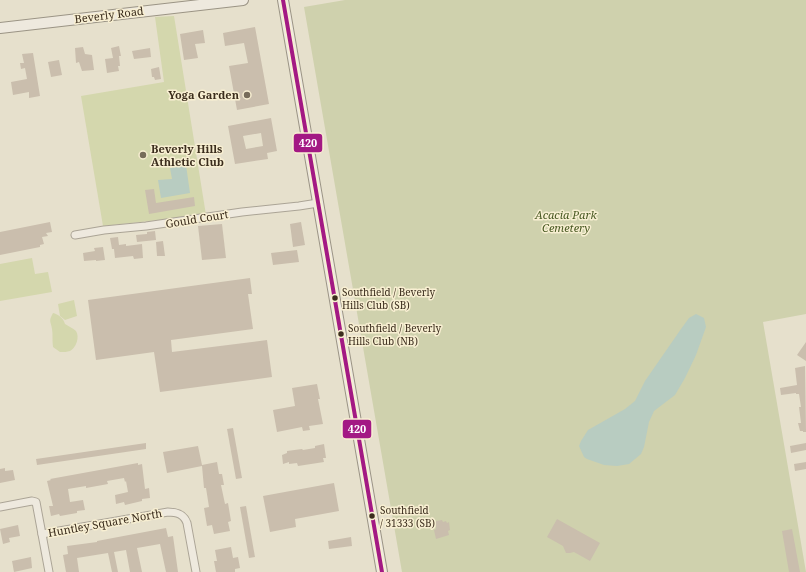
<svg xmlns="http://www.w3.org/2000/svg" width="806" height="572" font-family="'Noto Serif',serif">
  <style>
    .green { fill: #d4d7ad }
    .cemetery { fill: #cfd1ad }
    .water { fill: #b8ccc1 }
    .building { fill: #cabead; fill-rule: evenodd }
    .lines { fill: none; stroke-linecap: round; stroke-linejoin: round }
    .street-casing { stroke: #aba496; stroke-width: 9 }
    .secondary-casing { stroke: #9b9485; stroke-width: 12 }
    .street { stroke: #eee9de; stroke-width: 7 }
    .secondary { stroke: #eee9de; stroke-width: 10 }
    .bus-1-casing { stroke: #f8efd2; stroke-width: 7 }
    .bus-1 { stroke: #a31984; stroke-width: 4 }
    .poi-dot { fill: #776c5a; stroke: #f8efd2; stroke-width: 1.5 }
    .bus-dot { fill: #3b2d1d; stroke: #f8efd2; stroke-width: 1.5 }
    .labels { text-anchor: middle; stroke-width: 3; stroke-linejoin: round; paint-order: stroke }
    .bus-label { font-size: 10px; fill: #3b2d1d; stroke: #f8efd2; text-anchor: start }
    .street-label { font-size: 11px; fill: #3b2d1d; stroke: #f8efd2 }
    .poi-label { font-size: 11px; font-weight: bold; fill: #3b2d1d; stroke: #f8efd2; text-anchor: end }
    .park-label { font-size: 11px; font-style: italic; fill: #485922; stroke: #f8efd2 }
    .line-badge { stroke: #f8efd2; stroke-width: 1.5 }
    .badge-label { font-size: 11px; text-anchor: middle; font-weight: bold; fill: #fff }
  </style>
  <rect width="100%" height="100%" fill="#e6e0cc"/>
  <g class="green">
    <path d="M174 16 206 215 103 226 81 96 164 82 155 17Z"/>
    <path d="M32 258 35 274 48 272 52 292 0 301V264Z"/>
    <path d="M74 300 77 316 65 320 60 316 58 304Z"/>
    <path d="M53 313C58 314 64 319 65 324 68 326 73 328 76 331 80 337 76 348 70 351 67 352 64 352 60 352L53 347C52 341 53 334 52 329 51 321 48 322 53 313Z"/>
  </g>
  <path class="cemetery" d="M345 0H806V314L763 322 806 572H402L304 7Z"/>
  <g class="water">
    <path d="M186 165 190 193 161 198 158 180 172 179 170 168Z"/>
    <path d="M696 314 704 318 706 327 696 355 685 378 675 395 654 411 649 422 644 447 641 454 629 464 617 466 604 465 587 459 584 457 579 446 581 441 588 430 625 409 635 401 645 381 681 329 689 318Z"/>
  </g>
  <g class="building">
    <path d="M255 27 269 104 237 110 229 66 248 63 244 43 225 46 223 33Z"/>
    <path d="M203 30 205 43 195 44 198 58 184 60 180 34Z"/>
    <path d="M119 46 121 56H119L120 66H118L119 71 107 73 105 59 113 58 111 48Z"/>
    <path d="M83 47 85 54 92 55 94 70 82 71 79 62 76 63 75 48Z"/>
    <path d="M150 48 151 57 134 59 132 51Z"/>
    <path d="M33 53 40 96 29 98V92L13 95 11 82 27 79 25 68 21 69 20 63H24L22 54Z"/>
    <path d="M59 60 62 75 51 77 48 62Z"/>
    <path d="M159 67 161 79 155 80 154 77H152L151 69Z"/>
    <path d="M271 118 277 151 267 153 268 159 235 164 228 126ZM261 133 263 146 246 149 243 136Z"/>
    <path d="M154 189 156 203 194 197 195 206 149 214 145 190Z"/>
    <path d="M50 222 52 232 46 233 48 236 42 237 44 244 40 245V247L0 255V232Z"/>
    <path d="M301 222 305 245 293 247 290 224Z"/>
    <path d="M222 224 226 258 202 260 198 226Z"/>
    <path d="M155 231 156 240 137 242 136 235 147 234V232Z"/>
    <path d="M118 237 119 245 126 244V246L142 244 143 258 134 259 133 256 115 258 114 249H112L110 238Z"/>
    <path d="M163 241 165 256H157L156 242Z"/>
    <path d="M103 247 105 260 96 261V260L84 261 83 253 95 251 94 248Z"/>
    <path d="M297 250 299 262 273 265 271 253Z"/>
    <path d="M250 278 252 294H248L253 329 171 340 172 352 267 340 272 377 160 392 154 352 96 360 88 300Z"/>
    <path d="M806 342V361L797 355Z"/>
    <path d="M805 366 806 432H803V431H800L798 423H801L799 407H801L799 394H796V393L781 395 780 388 797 385 795 368Z"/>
    <path d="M317 384 320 399H318L323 424 309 426 310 430 303 431 302 427 277 432 273 410 295 406 292 388Z"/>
    <path d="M233 428 242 478 236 479 227 429Z"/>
    <path d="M146 443V449L37 465 36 459Z"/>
    <path d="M806 443V450L791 453 790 446Z"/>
    <path d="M324 444 326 458H323L324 462 298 466 297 463 289 464V462L283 464 282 455 287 453V451L302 449 303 450 315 448V446Z"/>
    <path d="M198 446 202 465 217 462 219 474H222L224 485H221L225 504 228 503 231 521 228 522 230 531 214 534 212 525 207 526 204 508 209 507 206 488H204L202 466 167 473 163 452Z"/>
    <path d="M806 462V469L795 471 794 464Z"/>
    <path d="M138 463V465L142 464 145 489 149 488 150 498 142 499V501L125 505 124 502 116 504 115 495 128 492 126 481 125 482 124 478 107 481 108 484 86 488V486L68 489 70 502 83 500 85 510 77 511V513L60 516 59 514 51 516 49 506H53L47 481 51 480 50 479Z"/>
    <path d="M5 468V471L13 470 15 480 0 483V469Z"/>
    <path d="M334 483 339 511 295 519 296 527 270 532 263 496Z"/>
    <path d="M246 506 255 557 249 558 240 507Z"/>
    <path d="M557 519 600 543 590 561 574 552 570 553H566L563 546 547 537Z"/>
    <path d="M442 520 443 522 446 521 447 523 449 522 450 530 448 531 449 535 436 539 434 530 436 529V521Z"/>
    <path d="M18 525 20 536 9 538 10 542 3 544 0 529Z"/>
    <path d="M166 528 168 537 173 536 178 572H166L160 544 137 548 142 572H130L126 550 114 552 118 572H112L108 553 77 558 79 572H66L63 555 68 554 67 546 97 542V541Z"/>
    <path d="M792 529 800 572H789L782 531Z"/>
    <path d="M351 537 352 546 329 549 328 541Z"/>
    <path d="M231 547 233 558 238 557 240 568 235 569V572H216L214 561H217L215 550Z"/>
    <path d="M31 557 32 568 14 572 12 561Z"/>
  </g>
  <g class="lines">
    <defs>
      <g id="street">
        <path d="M75 235 104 230 146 226 242 212 299 206 318 203"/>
        <path d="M0 507 32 501 36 502 49 572"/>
        <path d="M42 534 168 512C177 512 184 514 187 523L196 572"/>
      </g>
      <g id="secondary">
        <path d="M283 0 382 572"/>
        <path d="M0 28 243 0"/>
      </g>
    </defs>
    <use href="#street" class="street-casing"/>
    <use href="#secondary" class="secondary-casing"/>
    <use href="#street" class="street"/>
    <use href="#secondary" class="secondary"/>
    <defs>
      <path id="bus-1" d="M283 0 382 572"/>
    </defs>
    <use href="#bus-1" class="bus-1-casing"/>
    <use href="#bus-1" class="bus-1"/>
  </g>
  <g class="poi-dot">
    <circle cx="247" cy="95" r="4"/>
    <circle cx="143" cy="155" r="4"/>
  </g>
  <g class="bus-dot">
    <circle cx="335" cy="298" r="3.5"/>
    <circle cx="341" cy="334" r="3.5"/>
    <circle cx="372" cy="516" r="3.5"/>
  </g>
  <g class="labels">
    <g class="bus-label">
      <text x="342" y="296">Southfield / Beverly<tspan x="342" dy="13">Hills Club (SB)</tspan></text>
      <text x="348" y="332">Southfield / Beverly<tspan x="348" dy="13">Hills Club (NB)</tspan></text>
      <text x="380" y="514">Southfield<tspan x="380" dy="13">/ 31333 (SB)</tspan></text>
    </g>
    <g class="street-label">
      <text transform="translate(109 15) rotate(-7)" y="4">Beverly Road</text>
      <text transform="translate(197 219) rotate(-9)" y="4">Gould Court</text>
      <text transform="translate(105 523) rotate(-10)" y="4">Huntley Square North</text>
    </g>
    <g class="poi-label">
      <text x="239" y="99">Yoga Garden</text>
      <text x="151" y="153" text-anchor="start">Beverly Hills<tspan x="151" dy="13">Athletic Club</tspan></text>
    </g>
    <g class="park-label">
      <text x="566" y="219">Acacia Park<tspan x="566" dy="13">Cemetery</tspan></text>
    </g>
  </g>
  <g class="line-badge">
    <rect x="293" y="133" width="30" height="20" rx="4" fill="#a31984"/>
    <rect x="342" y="419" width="30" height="20" rx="4" fill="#a31984"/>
  </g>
  <g class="badge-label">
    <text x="308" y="147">420</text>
    <text x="357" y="433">420</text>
  </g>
</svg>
